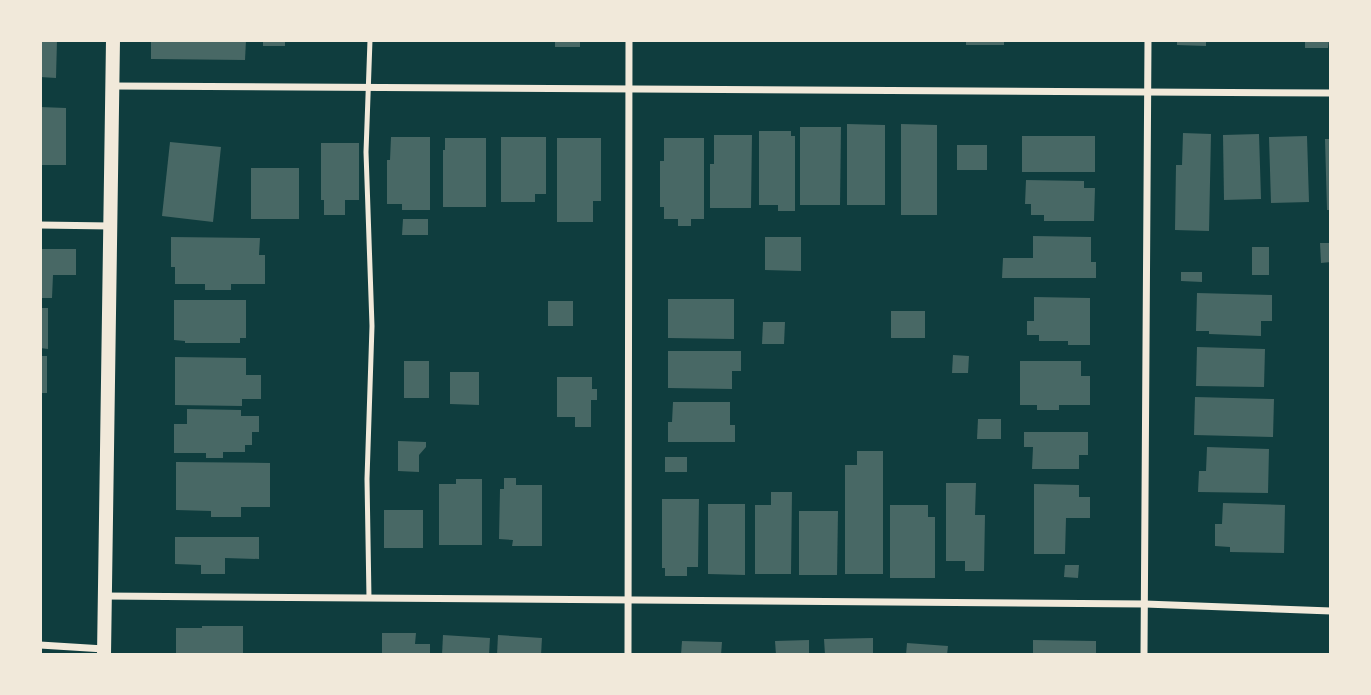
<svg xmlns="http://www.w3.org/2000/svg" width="1371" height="695" font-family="'Open Sans',sans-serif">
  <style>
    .building { fill: #486865 }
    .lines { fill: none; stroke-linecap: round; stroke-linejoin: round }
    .service { stroke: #f1e9da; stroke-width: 5 }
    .minor { stroke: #f1e9da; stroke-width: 7 }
    .secondary { stroke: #f1e9da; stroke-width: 14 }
  </style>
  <rect width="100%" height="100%" fill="#0f3d3e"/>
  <g class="building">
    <path d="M40 40H57L56 78 40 77Z"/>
    <path d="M151 40H246L245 60 151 59Z"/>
    <rect x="263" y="40" width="22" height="6"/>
    <rect x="555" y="40" width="25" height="7"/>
    <rect x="966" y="40" width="38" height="5"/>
    <path d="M1177 40H1206V46L1177 45Z"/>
    <path d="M1305 40H1329L1328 48H1305Z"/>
    <path d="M40 107 66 108V165H40Z"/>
    <path d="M847 124 885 125V205H847Z"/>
    <path d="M901 124 937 125V215H901Z"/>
    <path d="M800 127H841L840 205H800Z"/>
    <path d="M759 131H791V136H795V211H778V205H759Z"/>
    <path d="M1183 133 1211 134 1209 231 1175 230 1176 165H1182Z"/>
    <path d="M1259 134 1261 199 1224 200 1223 135Z"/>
    <path d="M714 135H752L751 208H710V164H714Z"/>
    <rect x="1022" y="136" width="73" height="36"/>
    <path d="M1307 136 1309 202 1271 203 1269 137Z"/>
    <path d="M391 137H430V210H402V204H387V160H390Z"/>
    <path d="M501 137H546V194H535V202H501Z"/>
    <path d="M445 138H486V207H443V150H445Z"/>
    <path d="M557 138H601V201H593V222H557Z"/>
    <path d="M664 138H704V219H691V226H678V219H664V207H660V161H664Z"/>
    <path d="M1325 139H1331V210H1327Z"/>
    <path d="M170 142 221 147 213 222 162 216Z"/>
    <path d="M321 143H359V200H345V215H324V200H321Z"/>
    <rect x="957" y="145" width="30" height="25"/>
    <rect x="251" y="168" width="48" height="51"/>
    <path d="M1026 180 1084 181V188H1095L1094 221H1044V215H1031V204H1025Z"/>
    <path d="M403 219H428V235H402Z"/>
    <path d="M1033 236 1091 237V262H1096V278H1002L1003 258H1033Z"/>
    <path d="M171 237 260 238 259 255H265V284H231V290H205V284H175V267H171Z"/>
    <path d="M765 237H801V271L765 270Z"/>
    <path d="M1320 243H1331V262L1321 263Z"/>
    <rect x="1252" y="247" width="17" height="28"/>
    <path d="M40 249H76V275H53L52 298H40Z"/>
    <path d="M1181 272H1202V282L1181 281Z"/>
    <path d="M1197 293 1272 295V321H1261V336L1209 334V331H1196Z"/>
    <path d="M1034 297 1090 298V345H1068V341H1039V335H1027V321H1034Z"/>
    <path d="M668 299H734V339L668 338Z"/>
    <path d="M174 300H246V338H240V343H185V341L174 340Z"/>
    <rect x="548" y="301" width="25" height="25"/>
    <path d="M40 308H48V349L40 348Z"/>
    <rect x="891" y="311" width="34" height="27"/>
    <path d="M763 322H785L784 344H762Z"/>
    <path d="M1197 347 1265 349 1264 387 1196 386Z"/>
    <path d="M668 351H741V371H732V389L668 388Z"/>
    <path d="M953 355 969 356 968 373H952Z"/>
    <rect x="40" y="356" width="7" height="37"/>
    <path d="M175 357 246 358V375H261V399H242V406L175 405Z"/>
    <rect x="404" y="361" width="25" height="37"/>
    <path d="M1020 361H1081V376H1090V405H1059V410H1037V405H1020Z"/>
    <path d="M450 372H479V405L450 404Z"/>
    <path d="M557 377H592V389H597V400H591V427H575V417H557Z"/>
    <path d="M1195 397 1274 399 1273 437 1194 435Z"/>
    <path d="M673 402H730V425H735V442H668V422H672Z"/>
    <path d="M187 409 241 410V416H259V432H252V445H245V452H223V458H206V453H174V424H187Z"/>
    <path d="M978 419H1001V439H977Z"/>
    <path d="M1024 432H1088V455H1079V469H1032L1033 447H1024Z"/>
    <path d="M398 441 426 442V447L419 455V472L398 471Z"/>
    <path d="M1207 447 1269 449 1268 493 1198 492 1199 471H1206Z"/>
    <path d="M857 451H883V574H845V465H857Z"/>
    <rect x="665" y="457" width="22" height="15"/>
    <path d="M176 462 270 463V507H241V517H211V511L176 510Z"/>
    <path d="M504 478H516V485H542V546H512L513 540 499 539 500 489H504Z"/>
    <path d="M456 479H482V545H439V484H456Z"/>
    <path d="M946 483H976L975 515H985L984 571H965V561H946Z"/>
    <path d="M1034 484 1079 485V497H1090V518H1066L1065 554H1034Z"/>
    <path d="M771 492H792L791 574H755V505H771Z"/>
    <path d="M662 499H699L698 567H687V576H665V568H662Z"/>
    <path d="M1223 503 1285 505 1284 553 1230 552V547L1215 546V524H1222Z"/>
    <path d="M708 504H745V575L708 574Z"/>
    <path d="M890 505H928V517H935V578H890Z"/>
    <rect x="384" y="510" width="39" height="38"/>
    <path d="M799 511H838L837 575H799Z"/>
    <path d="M175 537H259V559L225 558V574H201V565L175 564Z"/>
    <path d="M1065 565H1079L1078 578 1064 577Z"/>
    <path d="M202 626H243V655H176V628H202Z"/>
    <path d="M382 633H416L415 644H430V655H382Z"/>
    <path d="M443 635 490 638 489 655H442Z"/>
    <path d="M498 635 542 638 541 655H497Z"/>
    <path d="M873 638V655H825L824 639Z"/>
    <path d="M809 640V655H776L775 641Z"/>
    <path d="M1033 640 1096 641V655H1033Z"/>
    <path d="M682 641 722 642 721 655H681Z"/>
    <path d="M907 643 948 646 947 655H906Z"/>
  </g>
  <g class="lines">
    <path class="service" d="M369 598 367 479 372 326 366 152 370 40"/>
    <g class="minor">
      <path d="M113 86 1331 93"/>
      <path d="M40 225 111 226"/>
      <path d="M105 596 1145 604 1331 611"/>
      <path d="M40 645 104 649"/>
      <path d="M628 655 629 40"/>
      <path d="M1144 655 1148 40"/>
    </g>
    <path class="secondary" d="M104 655 113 40"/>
  </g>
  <rect width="1371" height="695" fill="none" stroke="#f1e9da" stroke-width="84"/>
</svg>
